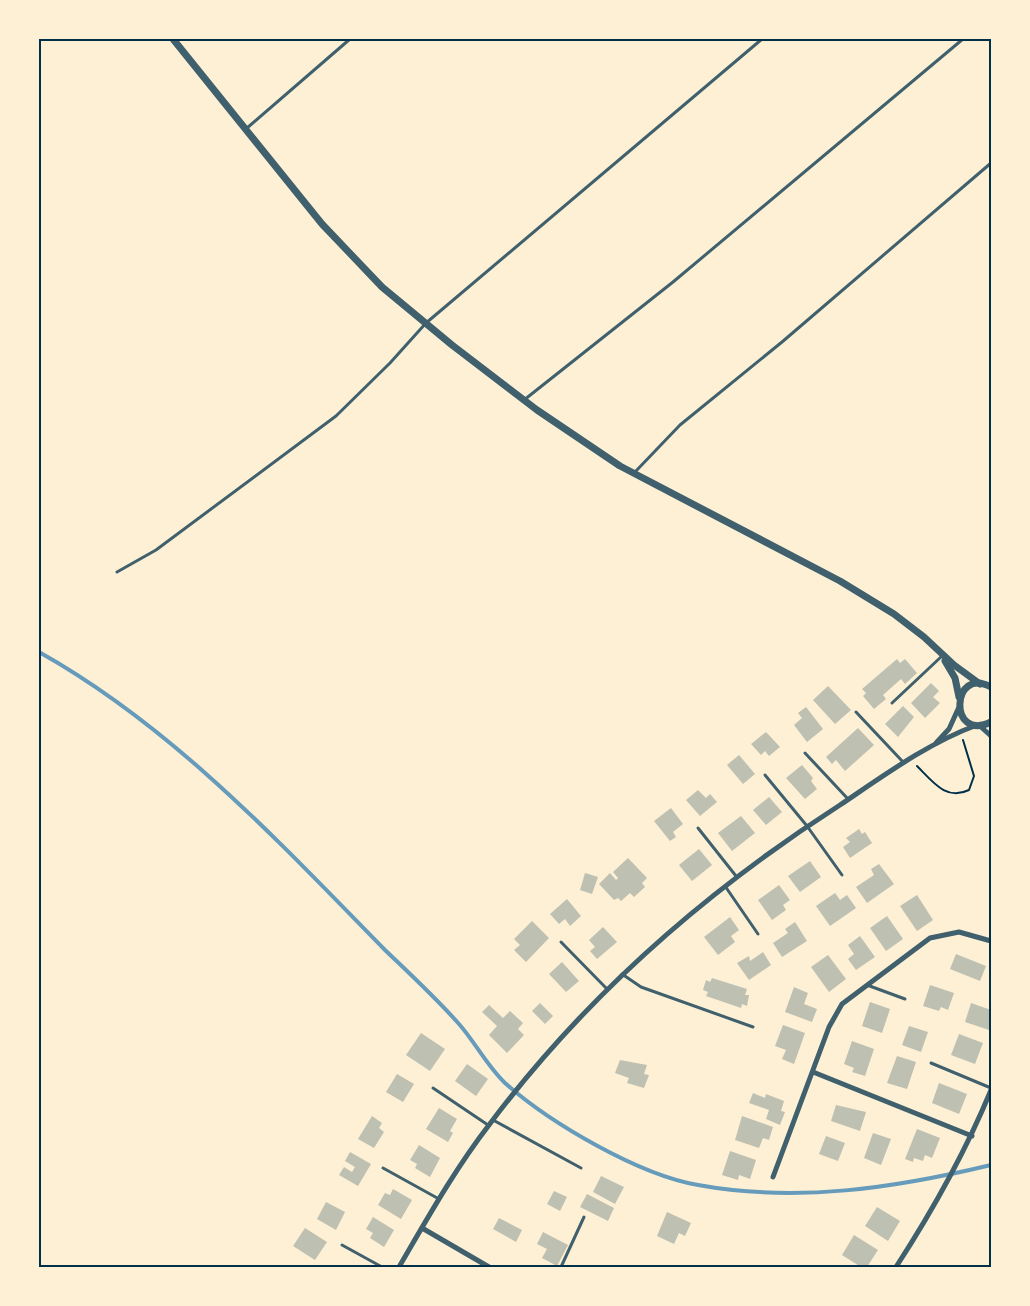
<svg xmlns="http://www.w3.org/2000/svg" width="1030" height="1306" font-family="Cabin,sans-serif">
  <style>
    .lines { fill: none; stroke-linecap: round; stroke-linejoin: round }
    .stream { stroke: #669bbc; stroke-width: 4 }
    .building { fill: #bec0b2 }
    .path { stroke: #003049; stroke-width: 2 }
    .service { stroke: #3f606c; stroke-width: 3 }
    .minor { stroke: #3f606c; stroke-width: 5 }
    .tertiary { stroke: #3f606c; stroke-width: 7 }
    .neatline { fill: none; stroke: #003049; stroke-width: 2 }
  </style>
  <rect width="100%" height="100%" fill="#fdf0d5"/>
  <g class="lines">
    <path class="stream" d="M39 652C173 727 279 842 385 950 410 974 436 998 459 1024 475 1042 487 1066 505 1083 550 1123 639 1175 698 1185 797 1203 895 1188 991 1165"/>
  </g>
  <g class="building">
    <path d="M897 659 900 663 905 659 917 673 905 684 901 679 883 695 886 699 874 709 863 696 866 693 862 689Z"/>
    <path d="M931 683 939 691 933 697 940 703 925 718 911 703Z"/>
    <path d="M828 686 851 710 835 724 813 700Z"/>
    <path d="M903 706 914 717 898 737 885 724Z"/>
    <path d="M806 707 823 729 807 742 794 725 802 718 798 713Z"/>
    <path d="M858 728 874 745 845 771 836 760 832 764 826 757Z"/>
    <path d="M766 732 780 747 769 756 765 751 761 755 751 744Z"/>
    <path d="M739 755 755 774 743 784 727 765Z"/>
    <path d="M802 765 813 778 811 781 817 789 805 799 786 778Z"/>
    <path d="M698 790 706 798 710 794 717 802 700 816 686 800Z"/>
    <path d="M769 797 782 812 766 825 753 810Z"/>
    <path d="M671 808 683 824 673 832 676 837 670 841 654 821Z"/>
    <path d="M741 816 755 833 732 851 718 833Z"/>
    <path d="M859 829 862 834 865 832 872 843 850 858 843 847 850 842 846 838Z"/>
    <path d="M699 849 712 865 692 881 679 865Z"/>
    <path d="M628 858 647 878 642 883 645 887 634 897 630 893 621 901 618 898 614 900 599 884 610 873 616 880 618 878 613 872Z"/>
    <path d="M810 861 821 877 800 892 788 876Z"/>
    <path d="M879 864 894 884 867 903 856 887 874 875 871 869Z"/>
    <path d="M585 873 598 877 592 894 580 890Z"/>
    <path d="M779 885 790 900 783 905 786 910 772 920 758 900Z"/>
    <path d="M835 893 840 900 847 895 856 908 830 926 816 906Z"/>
    <path d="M917 895 933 920 917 931 900 906Z"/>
    <path d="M567 899 581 916 570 926 565 919 559 924 550 914Z"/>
    <path d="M887 916 903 939 886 951 870 928Z"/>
    <path d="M730 917 739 930 731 936 735 942 718 955 704 937Z"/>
    <path d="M532 921 549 938 526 962 514 950 520 945 514 939Z"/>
    <path d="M795 922 807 941 782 957 773 943 788 933 785 929Z"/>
    <path d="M603 927 617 942 597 959 590 951 595 947 589 940Z"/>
    <path d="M860 936 875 957 856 970 848 959 854 954 848 945Z"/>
    <path d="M763 952 771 965 749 980 737 963 749 956 750 961Z"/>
    <path d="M956 954 986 966 980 981 950 969Z"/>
    <path d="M828 955 846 979 829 992 811 967Z"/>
    <path d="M562 962 579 981 566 992 549 974Z"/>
    <path d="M712 978 747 989 745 995H749L747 1006 742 1004 741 1008 706 996 708 992 703 990 706 980 710 982Z"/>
    <path d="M930 985 954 993 948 1010 941 1007 939 1011 923 1006Z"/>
    <path d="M794 987 808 993 804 1004 817 1009 812 1022 785 1012Z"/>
    <path d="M870 1002 890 1009 882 1033 862 1026Z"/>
    <path d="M540 1003 553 1016 545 1024 532 1011Z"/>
    <path d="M971 1003 991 1010 989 1030 965 1022Z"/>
    <path d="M489 1005 503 1018 510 1011 523 1023 518 1029 524 1035 507 1053 489 1035 497 1026 482 1012Z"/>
    <path d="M783 1025 805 1033 794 1064 782 1059 786 1050 775 1046Z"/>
    <path d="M909 1026 928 1032 921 1052 902 1045Z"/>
    <path d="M421 1033 445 1049 430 1071 406 1055Z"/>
    <path d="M959 1034 983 1043 975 1064 951 1055Z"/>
    <path d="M852 1041 874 1049 865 1076 852 1072 854 1068 844 1064Z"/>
    <path d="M897 1056 916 1062 907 1089 887 1083Z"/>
    <path d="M620 1060 647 1065 644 1074 649 1075 644 1088 627 1083 629 1078 615 1073Z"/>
    <path d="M467 1064 488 1079 476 1096 455 1081Z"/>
    <path d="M397 1074 414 1084 403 1102 386 1092Z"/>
    <path d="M939 1083 967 1094 959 1114 932 1103Z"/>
    <path d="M753 1093 765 1098 766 1094 784 1101 781 1111 785 1112 780 1125 766 1119 769 1110 749 1103Z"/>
    <path d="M836 1105 866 1112 860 1131 831 1121Z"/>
    <path d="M439 1108 457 1119 450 1131 453 1133 448 1142 426 1129Z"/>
    <path d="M372 1116 382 1123 379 1128 384 1132 374 1148 358 1139Z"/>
    <path d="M742 1116 773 1127 769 1140 763 1138 759 1148 735 1140Z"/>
    <path d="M917 1129 940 1138 932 1158 925 1155 923 1161 914 1158 913 1162 905 1159Z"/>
    <path d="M873 1133 891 1139 881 1165 864 1158Z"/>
    <path d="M826 1136 845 1143 838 1161 819 1154Z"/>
    <path d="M419 1145 440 1158 430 1177 415 1168 417 1164 410 1160Z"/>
    <path d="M730 1151 756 1160 750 1179 739 1175 738 1180 722 1175Z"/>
    <path d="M350 1152 371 1164 358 1186 339 1175 344 1167 352 1172 355 1167 345 1161Z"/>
    <path d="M601 1176 624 1187 615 1204 593 1192Z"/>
    <path d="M393 1189 412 1200 401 1219 378 1205 385 1193 390 1195Z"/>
    <path d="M554 1191 567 1197 560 1211 547 1204Z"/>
    <path d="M587 1194 614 1208 608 1221 580 1207Z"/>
    <path d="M326 1202 345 1212 336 1230 317 1219Z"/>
    <path d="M877 1207 900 1221 888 1241 865 1226Z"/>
    <path d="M667 1212 691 1223 685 1236 679 1233 674 1244 657 1236Z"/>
    <path d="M373 1217 394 1230 384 1247 370 1238 373 1233 366 1229Z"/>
    <path d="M499 1218 522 1230 516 1242 493 1229Z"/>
    <path d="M305 1228 327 1242 315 1260 293 1246Z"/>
    <path d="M543 1232 568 1245 557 1266 542 1258 547 1249 537 1244Z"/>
    <path d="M854 1235 878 1250 867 1267H861L842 1255Z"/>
  </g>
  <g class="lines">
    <path class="path" d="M917 766C933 782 946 801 969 790L974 776 963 740"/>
    <g class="service">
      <path d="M247 128 350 39"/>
      <path d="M524 400 673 282 963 39"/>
      <path d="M635 472 680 425 782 342 991 163"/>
      <path d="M117 572 156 550 336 416 390 363 426 323 762 39"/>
      <path d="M892 703 942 656"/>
      <path d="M856 712 904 763"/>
      <path d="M805 753 848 799"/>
      <path d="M765 775 807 826 842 875"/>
      <path d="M698 828 736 876"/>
      <path d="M725 886 758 934"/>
      <path d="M561 942 607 989"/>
      <path d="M622 974 641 987 753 1027"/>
      <path d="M867 985 905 999"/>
      <path d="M931 1063 991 1088"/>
      <path d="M433 1088 488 1125"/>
      <path d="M493 1120 581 1168"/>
      <path d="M383 1168 439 1199"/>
      <path d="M342 1245 382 1267"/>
      <path d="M561 1267 584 1217"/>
    </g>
    <g class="minor">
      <path d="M980 726 991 736"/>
      <path d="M936 743 949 729 959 707"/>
      <path d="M813 1072 972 1136"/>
      <path d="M773 1177 829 1027 842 1004 930 938 959 932 991 941"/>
      <path d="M422 1228 489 1267"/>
      <path d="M399 1267C427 1219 455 1169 489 1125 585 997 706 891 840 805 883 776 928 743 977 725"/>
      <path d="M896 1267C933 1210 965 1153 991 1090"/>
    </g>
    <g class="tertiary">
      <path d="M173 39 322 224 382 287 452 345 537 410 620 466 840 581 894 614 924 637 954 665 980 684"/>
      <path d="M945 661 955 678 959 697"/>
      <path d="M991 687C951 665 948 743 991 722"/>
    </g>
  </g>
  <rect width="1030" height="1306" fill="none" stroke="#fdf0d5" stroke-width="81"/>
  <rect x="40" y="40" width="950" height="1226" class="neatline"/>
</svg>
